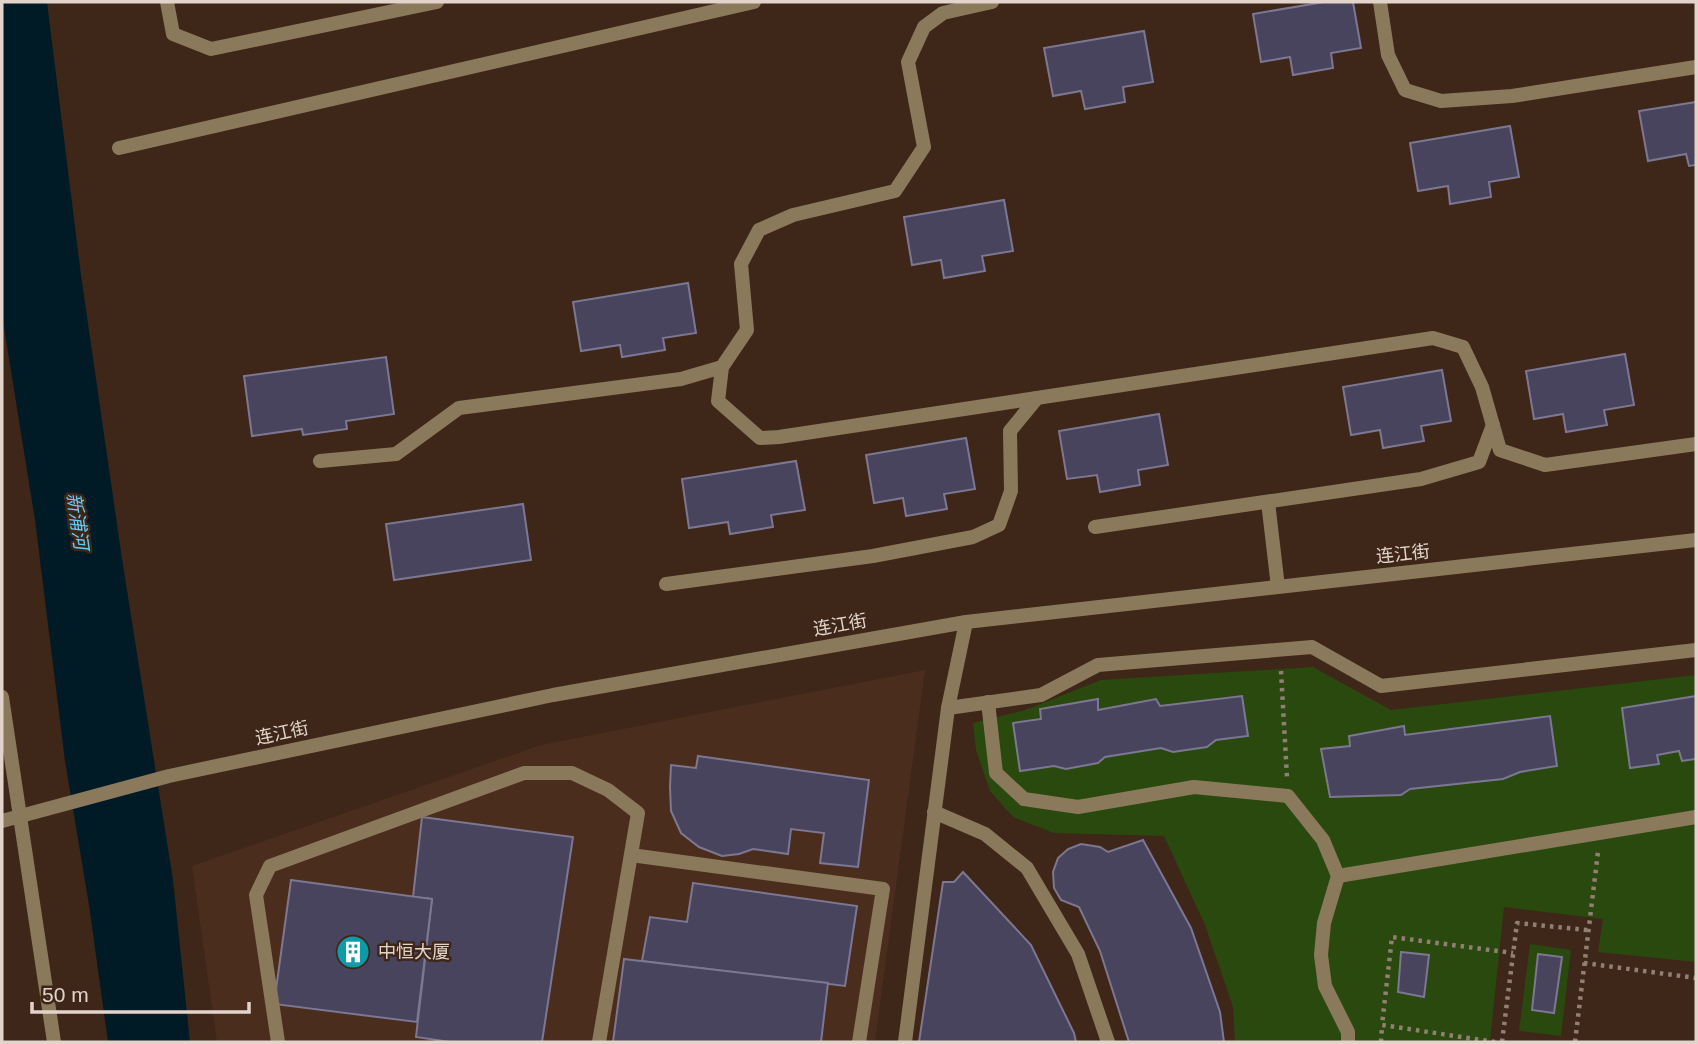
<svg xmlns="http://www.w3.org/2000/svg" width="1698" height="1044" font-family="Helvetica,'Noto Sans SC',sans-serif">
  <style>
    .built { fill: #4b2d1e }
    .green { fill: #29490e }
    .water { fill: #001b26 }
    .building { fill: #49445d; stroke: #7c7792; stroke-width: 2 }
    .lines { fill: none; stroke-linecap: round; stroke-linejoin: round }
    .path { stroke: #927f74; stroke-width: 4.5; stroke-dasharray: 3.5 5; stroke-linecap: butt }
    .service { stroke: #8b795b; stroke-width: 14 }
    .minor { stroke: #8b795b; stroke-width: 14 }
    .labels { text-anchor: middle; stroke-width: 5; stroke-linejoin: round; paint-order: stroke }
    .street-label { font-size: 18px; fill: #e3d4cb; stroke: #3e2619 }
    .poi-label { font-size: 18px; fill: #e3d4cb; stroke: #3e2619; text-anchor: start }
    .water-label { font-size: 19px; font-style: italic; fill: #66cef4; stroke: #3e2619 }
  </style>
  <rect width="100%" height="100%" fill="#3e2619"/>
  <path class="built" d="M925 670 875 1042H217L192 866 541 745Z"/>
  <g class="green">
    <path d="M1313 667 1391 710 1696 675V962L1598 952 1603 919 1504 907 1490 1042H1235L1233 1007 1205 925 1164 836 1054 833 1013 817 990 791 976 750 973 723 1025 710 1101 680Z"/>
    <path d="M1530 944 1571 950 1561 1036 1519 1031Z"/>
  </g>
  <path class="water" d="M2 2H47L81 275 122 559 173 880 190 1042H108L89 905 65 761 35 520 2 315Z"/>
  <g class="building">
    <path d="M1324 2H1353L1361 48 1331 53 1333 68 1293 75 1290 57 1261 62 1253 14Z"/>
    <path d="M1144 31 1153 82 1123 87 1125 102 1085 109 1081 91 1053 96 1044 48Z"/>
    <path d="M1696 102V165L1689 166 1686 154 1648 161 1639 111Z"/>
    <path d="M1510 126 1519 177 1489 182 1491 197 1450 204 1448 186 1418 191 1410 143Z"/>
    <path d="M1004 200 1013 251 982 256 985 271 944 278 941 260 912 265 904 217Z"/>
    <path d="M688 283 696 333 663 338 665 350 622 357 620 345 581 351 573 302Z"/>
    <path d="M1625 354 1634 405 1604 410 1607 425 1566 432 1563 414 1534 419 1526 371Z"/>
    <path d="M386 357 394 414 346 421 347 429 303 435 302 429 252 436 244 376Z"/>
    <path d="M1442 370 1451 421 1421 426 1424 441 1383 448 1380 430 1351 435 1343 387Z"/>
    <path d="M1159 414 1168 465 1138 470 1140 485 1100 492 1097 475 1067 479 1059 431Z"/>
    <path d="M966 438 975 489 944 494 947 509 906 516 903 498 874 503 866 455Z"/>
    <path d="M796 461 805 510 771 515 773 527 730 534 728 522 689 528 682 479Z"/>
    <path d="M523 504 531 560 394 580 386 524Z"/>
    <path d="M1242 696 1248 736 1216 740 1207 747 1173 752 1161 748 1105 757 1098 763 1066 769 1054 766 1020 771 1013 723 1041 719 1040 709 1098 699V710L1156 699 1160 706Z"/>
    <path d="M1696 696V759L1682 761 1679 751 1657 755 1659 764 1630 768 1622 708Z"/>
    <path d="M1550 716 1557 766 1520 772 1503 779 1410 789 1401 795 1330 797 1321 749 1350 746 1349 736 1404 726 1405 735Z"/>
    <path d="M698 756 869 780 858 867 820 863 824 833 791 829 788 854 753 849 739 854 722 856 699 847 681 833 671 811 670 787 671 765 696 768Z"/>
    <path d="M422 817 573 837 542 1042H450L416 1037 432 899 413 897Z"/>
    <path d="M1143 840 1191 928 1220 1012 1224 1042H1129L1100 951 1079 907 1061 900 1054 888 1053 872 1058 858 1068 849 1081 844 1100 847 1108 852Z"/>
    <path d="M963 872 1031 945 1074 1033 1076 1042H919L943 882H954Z"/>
    <path d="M291 880 432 899 417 1022 274 1004Z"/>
    <path d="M693 883 857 906 845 986 642 961 650 917 687 922Z"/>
    <path d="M1401 952 1429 955 1424 997 1398 992Z"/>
    <path d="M1538 954 1562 957 1554 1013 1532 1010Z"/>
    <path d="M624 959 828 983 821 1042H613Z"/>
  </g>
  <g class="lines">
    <g class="path">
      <path d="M1281 671 1287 777"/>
      <path d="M1584 963 1696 978"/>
      <path d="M1381 1042 1382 1026"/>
      <path d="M1495 1042 1382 1025 1392 937 1513 953"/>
      <path d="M1502 1042 1517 923 1587 930"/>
      <path d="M1575 1042 1598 852"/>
    </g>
    <g class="service">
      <path d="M167 2 173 34 211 49 437 2"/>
      <path d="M992 2 943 13 924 27 908 62 924 147 895 191 793 215 759 230 741 264 747 330 722 367 718 401 760 438 779 437 1433 338 1463 347 1482 387 1500 450 1545 465 1696 444"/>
      <path d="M1380 2 1388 55 1405 90 1441 101 1512 96 1696 67"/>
      <path d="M320 461 396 454 459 408 681 379 722 367"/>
      <path d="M1268 502 1278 587"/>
      <path d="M1095 527 1421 479 1479 462 1493 425"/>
      <path d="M666 584 873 556 973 537 999 525 1011 491 1010 431 1037 398"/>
      <path d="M988 702 996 773 1024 799 1078 807 1194 787 1288 796 1323 840 1338 876 1324 923 1321 955 1325 986 1348 1032V1042"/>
      <path d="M948 708 1041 695 1098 665 1312 647 1381 686 1696 650"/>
      <path d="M934 812 985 834 1027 868 1078 954 1108 1042"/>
      <path d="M631 855 883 889 859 1042"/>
      <path d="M1338 876 1696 817"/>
      <path d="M278 1042 256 895 270 866 524 773H572L608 790 638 813 599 1042"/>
      <path d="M905 1042 948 708 966 622"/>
    </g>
    <g class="minor">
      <path d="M119 148 754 2"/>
      <path d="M2 697 54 1042"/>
      <path d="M2 821 169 776 553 695 966 622 1696 540"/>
    </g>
  </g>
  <defs>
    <symbol id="building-disc" viewBox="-11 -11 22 22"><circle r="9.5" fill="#0f9aa8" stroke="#3e2619"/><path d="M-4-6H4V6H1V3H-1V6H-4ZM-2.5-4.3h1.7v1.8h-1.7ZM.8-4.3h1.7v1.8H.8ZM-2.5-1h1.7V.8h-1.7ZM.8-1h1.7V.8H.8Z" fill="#fff"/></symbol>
  </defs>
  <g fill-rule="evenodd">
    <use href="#building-disc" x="334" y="933" width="38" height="38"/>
  </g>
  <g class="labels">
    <g class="street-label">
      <text transform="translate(1403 554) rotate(-6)" y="6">连江街</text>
      <text transform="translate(840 625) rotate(-10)" y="6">连江街</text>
      <text transform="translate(282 733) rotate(-12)" y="6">连江街</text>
    </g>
    <g class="poi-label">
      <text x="378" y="958">中恒大厦</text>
    </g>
    <g class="water-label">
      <text transform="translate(78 521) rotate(82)" y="7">新浦河</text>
    </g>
  </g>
  <rect width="1698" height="1044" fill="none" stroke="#e3d4cb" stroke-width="7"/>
  <path d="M32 1002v10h217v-10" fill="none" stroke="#e3d4cb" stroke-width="3.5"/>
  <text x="42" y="1002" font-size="21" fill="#e3d4cb" stroke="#3e2619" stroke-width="5" paint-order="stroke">50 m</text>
</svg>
